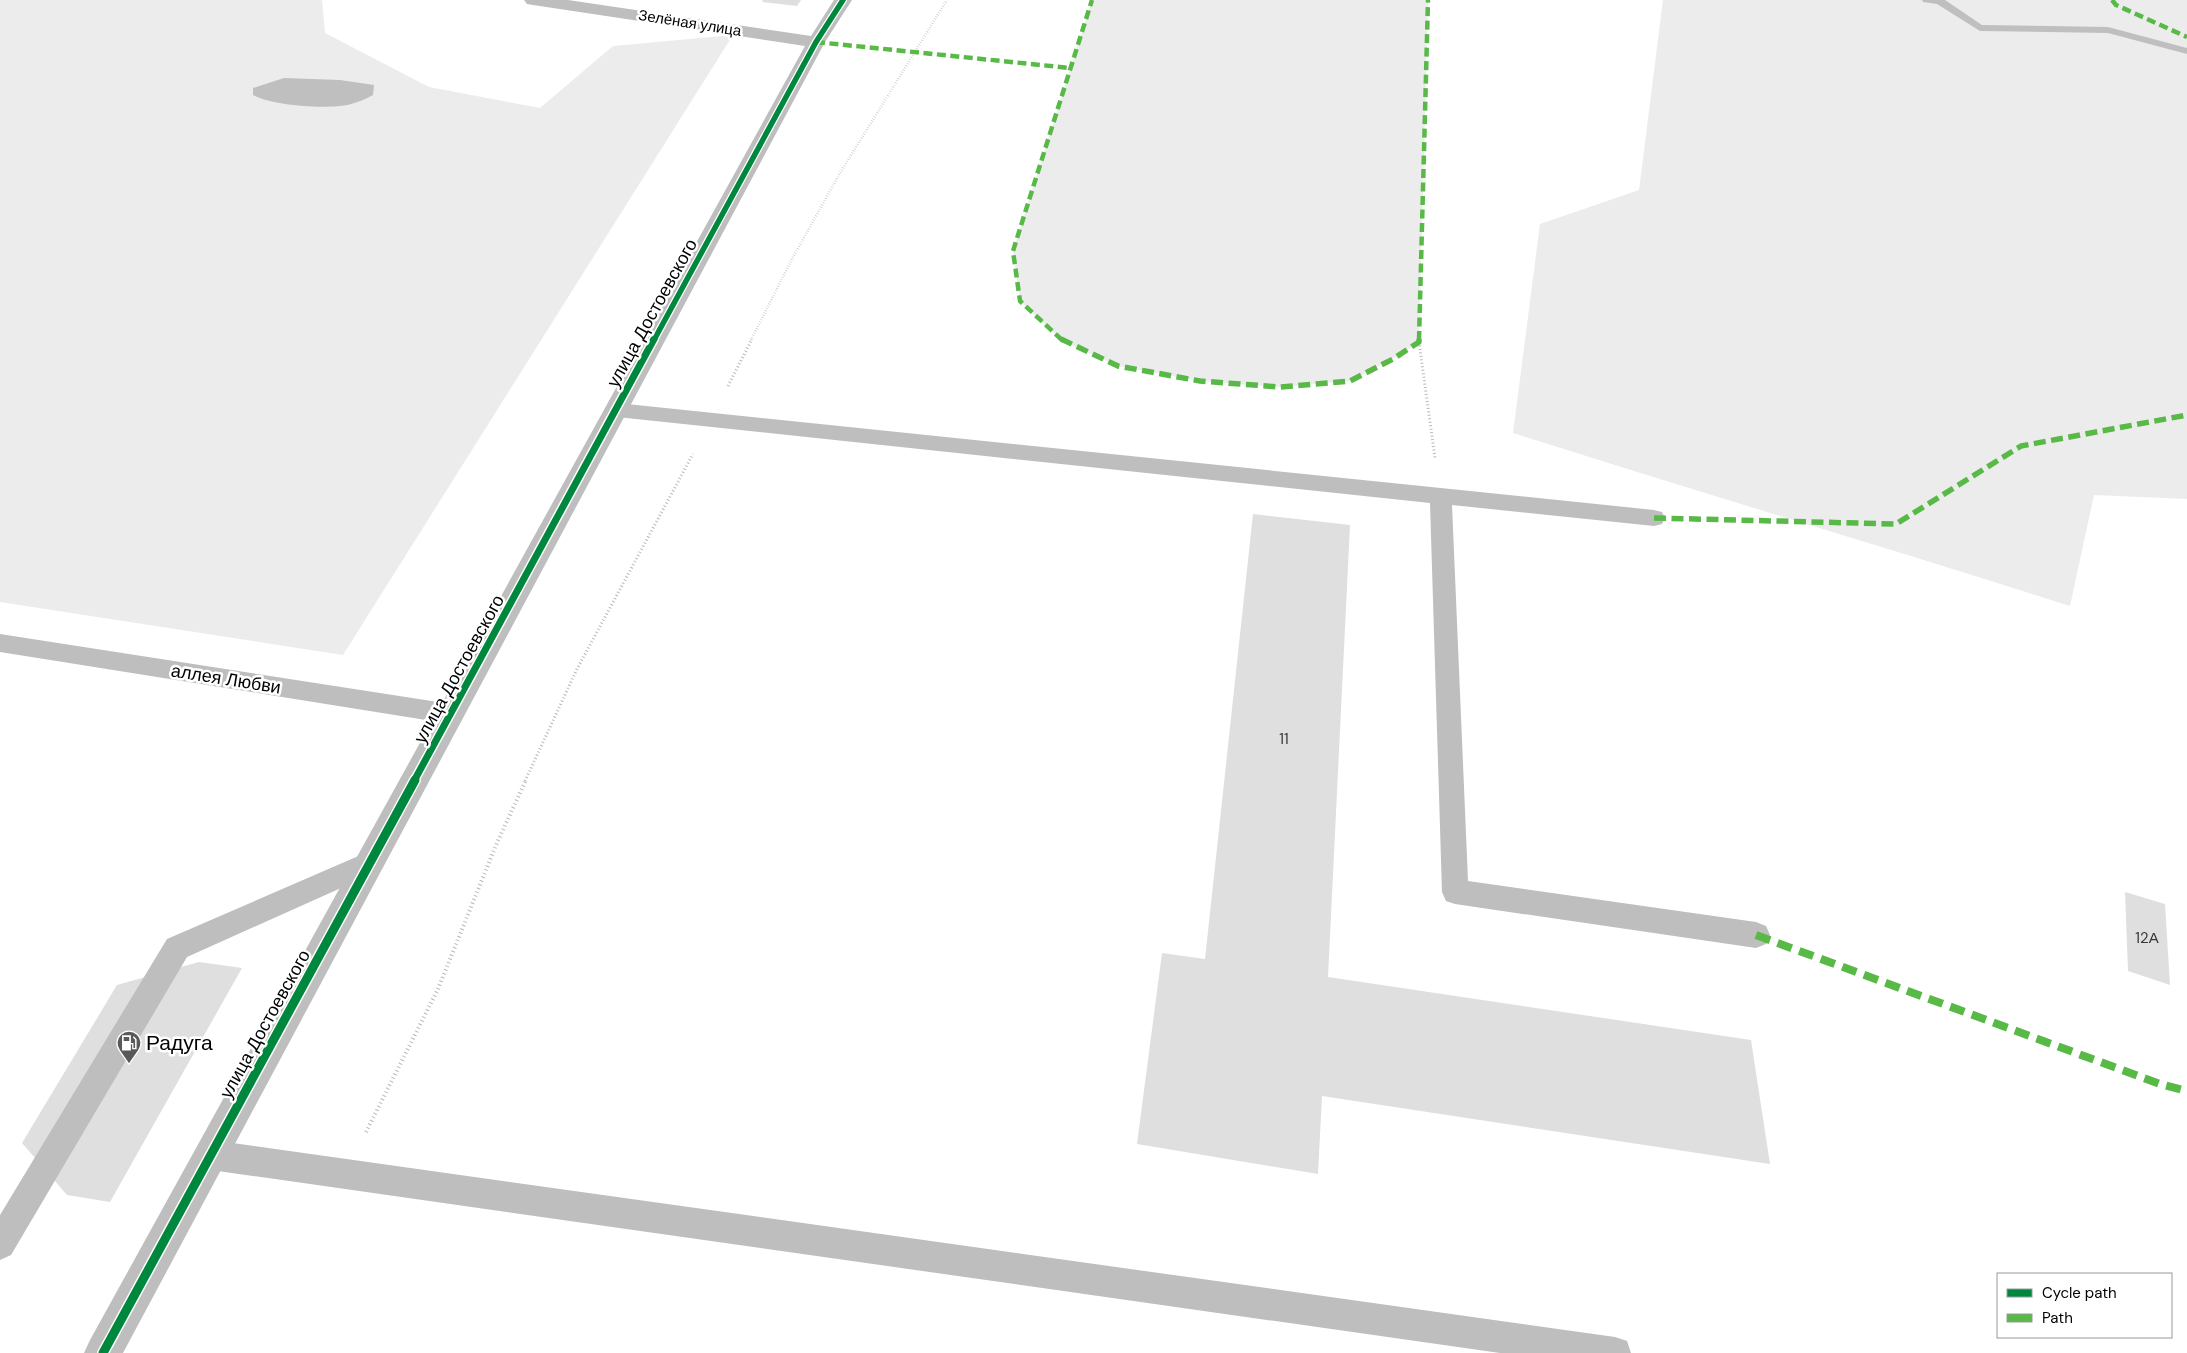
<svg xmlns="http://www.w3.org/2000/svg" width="2187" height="1353" font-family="'DM Sans',sans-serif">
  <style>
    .green { fill: #ececec }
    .water { fill: #bfbfbf }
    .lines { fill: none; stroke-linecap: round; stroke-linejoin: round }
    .stream { fill: #bfbfbf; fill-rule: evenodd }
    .building { fill: #dfdfdf }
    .path-far2 { stroke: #b9b9b9; stroke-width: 2.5; stroke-dasharray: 0.5 2; stroke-linecap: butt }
    .path-far1 { stroke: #b9b9b9; stroke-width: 3; stroke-dasharray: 1 2.5; stroke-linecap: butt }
    .path { stroke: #b9b9b9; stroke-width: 4; stroke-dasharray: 1 3; stroke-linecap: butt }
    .service { fill: #bebebe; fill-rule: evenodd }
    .minor { fill: #bebebe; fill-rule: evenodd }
    .quiet-far2 { stroke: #58b947; stroke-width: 4.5; stroke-dasharray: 9 4.5; stroke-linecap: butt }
    .quiet-far1 { stroke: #58b947; stroke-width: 5.5; stroke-dasharray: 12 5.5; stroke-linecap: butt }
    .quiet { stroke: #58b947; stroke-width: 8; stroke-dasharray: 15 8; stroke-linecap: butt }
    .cycleway-far2-casing { stroke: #fff; stroke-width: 8 }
    .cycleway-far1-casing { stroke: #fff; stroke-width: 10 }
    .cycleway-casing { stroke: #fff; stroke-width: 12 }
    .cycleway-far2 { stroke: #00873e; stroke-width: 5.5 }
    .cycleway-far1 { stroke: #00873e; stroke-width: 7 }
    .cycleway { stroke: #00873e; stroke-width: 9 }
    .labels { text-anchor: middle; stroke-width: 5; stroke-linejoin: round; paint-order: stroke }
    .far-street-label { font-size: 15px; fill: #000; stroke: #fff }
    .number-label { font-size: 15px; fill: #383838 }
    .street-label { font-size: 18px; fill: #000; stroke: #fff }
    .near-poi-label { font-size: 21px; fill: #000; stroke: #fff; text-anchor: start }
  </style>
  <rect width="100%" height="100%" fill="#fff"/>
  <g class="green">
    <path d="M0 0H322L325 33 429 87 540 108 613 46 733 35 343 655 0 602Z"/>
    <path d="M1092 0H1428L1419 342 1393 359 1350 381 1280 387 1200 381 1118 366 1064 342 1020 301 1013 251Z"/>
    <path d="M1663 0H2187V499L2094 495 2070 606C1885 547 1698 492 1513 433L1540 224 1639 190Z"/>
  </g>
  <path class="water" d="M284 78 340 80 374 85 373 95C366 99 359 102 351 104 330 110 272 106 253 95V88Z"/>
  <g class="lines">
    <path class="stream" d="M1922 0H1945L1982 25 2108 27 2187 48V54L2108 33 1980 31 1937 4 1923 2Z"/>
  </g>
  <g class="building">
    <path d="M763 0H801L797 6 762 2Z"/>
    <path d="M1253 514 1350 525 1328 977 1751 1040 1770 1164 1322 1096 1318 1174 1137 1144 1162 953 1205 959Z"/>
    <path d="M2125 892 2165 904 2170 985 2128 971Z"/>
    <path d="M199 962 242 968 110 1202 67 1195 22 1143 117 985Z"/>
  </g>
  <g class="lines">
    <path class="path-far2" d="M751 340 792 259 840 173 947 0"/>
    <g class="path-far1">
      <path d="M1419 342 1435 458"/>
      <path d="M728 386 752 339"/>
      <path d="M525 781 577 669 693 454"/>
    </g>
    <path class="path" d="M366 1132 438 989 496 845 526 780"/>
    <g class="service">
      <path d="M617 403 1654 510 1662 512 1665 518 1662 524 1654 526 1452 505 1468 881 1756 922 1766 926 1770 935 1766 944 1756 948 1455 904 1446 901 1442 892 1430 503 617 417 610 415 607 410 610 405Z"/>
      <path d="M0 634 451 704 460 707 463 714 460 721 451 724 0 652Z"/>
      <path d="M370 851 379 855 383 863 379 871 187 957 11 1255 0 1260V1215L167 939Z"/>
      <path d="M211 1140 1615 1337 1627 1341 1631 1353H1500L211 1170 200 1166 196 1155 200 1144Z"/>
    </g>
    <path class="minor" d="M524 0H568L811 36 834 0H852L825 42 123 1353H84L90 1340 805 46 533 5 527 4Z"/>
    <g class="quiet-far2">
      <path d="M2112 0 2116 5 2187 37"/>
      <path d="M816 42 1070 68"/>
      <path d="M1062 340 1020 301 1013 251 1092 0"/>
      <path d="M1419 340 1428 0"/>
    </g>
    <g class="quiet-far1">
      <path d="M1061 339 1118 366 1200 381 1280 387 1350 381 1393 359 1419 342V339"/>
      <path d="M1654 518 1896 524 2021 446 2187 415"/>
    </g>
    <path class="quiet" d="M1756 935 2160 1084 2187 1091"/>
    <defs>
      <path id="cycleway-far2" d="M654 340 816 42 843 0"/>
      <path id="cycleway-far1" d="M414 781 654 339"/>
      <path id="cycleway" d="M103 1353 415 780"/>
    </defs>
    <use href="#cycleway-far2" class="cycleway-far2-casing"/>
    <use href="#cycleway-far1" class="cycleway-far1-casing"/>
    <use href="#cycleway" class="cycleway-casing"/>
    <use href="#cycleway-far2" class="cycleway-far2"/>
    <use href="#cycleway-far1" class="cycleway-far1"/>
    <use href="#cycleway" class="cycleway"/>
  </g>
  <defs>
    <symbol id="fuel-pin" viewBox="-11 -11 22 30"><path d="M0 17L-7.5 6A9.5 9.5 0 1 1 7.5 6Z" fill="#595959" stroke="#fff"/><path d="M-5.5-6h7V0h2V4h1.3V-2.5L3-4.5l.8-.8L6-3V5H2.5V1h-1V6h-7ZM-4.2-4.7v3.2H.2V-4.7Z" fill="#fff"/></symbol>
  </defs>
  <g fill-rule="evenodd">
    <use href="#fuel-pin" x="115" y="1029" width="28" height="38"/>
  </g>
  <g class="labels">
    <g class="far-street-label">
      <text transform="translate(690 23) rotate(9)" y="5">Зелёная улица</text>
    </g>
    <g class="number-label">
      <text x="1284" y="744">11</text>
      <text x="2147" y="943">12А</text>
    </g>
    <g class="street-label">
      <text transform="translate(652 313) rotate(-61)" y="6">улица Достоевского</text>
      <text transform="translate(459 669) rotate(-61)" y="6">улица Достоевского</text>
      <text transform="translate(226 679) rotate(9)" y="6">аллея Любви</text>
      <text transform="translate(265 1024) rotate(-61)" y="6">улица Достоевского</text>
    </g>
    <g class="near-poi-label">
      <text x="146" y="1050">Радуга</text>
    </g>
  </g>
  <rect x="1997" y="1273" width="175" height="65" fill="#ffffff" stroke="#999999"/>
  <rect x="2007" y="1289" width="25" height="8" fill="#00873e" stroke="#999999"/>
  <text x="2042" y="1298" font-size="15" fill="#000000">Cycle path</text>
  <rect x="2007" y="1314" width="25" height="8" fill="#58b947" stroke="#999999"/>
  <text x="2042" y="1323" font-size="15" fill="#000000">Path</text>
</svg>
